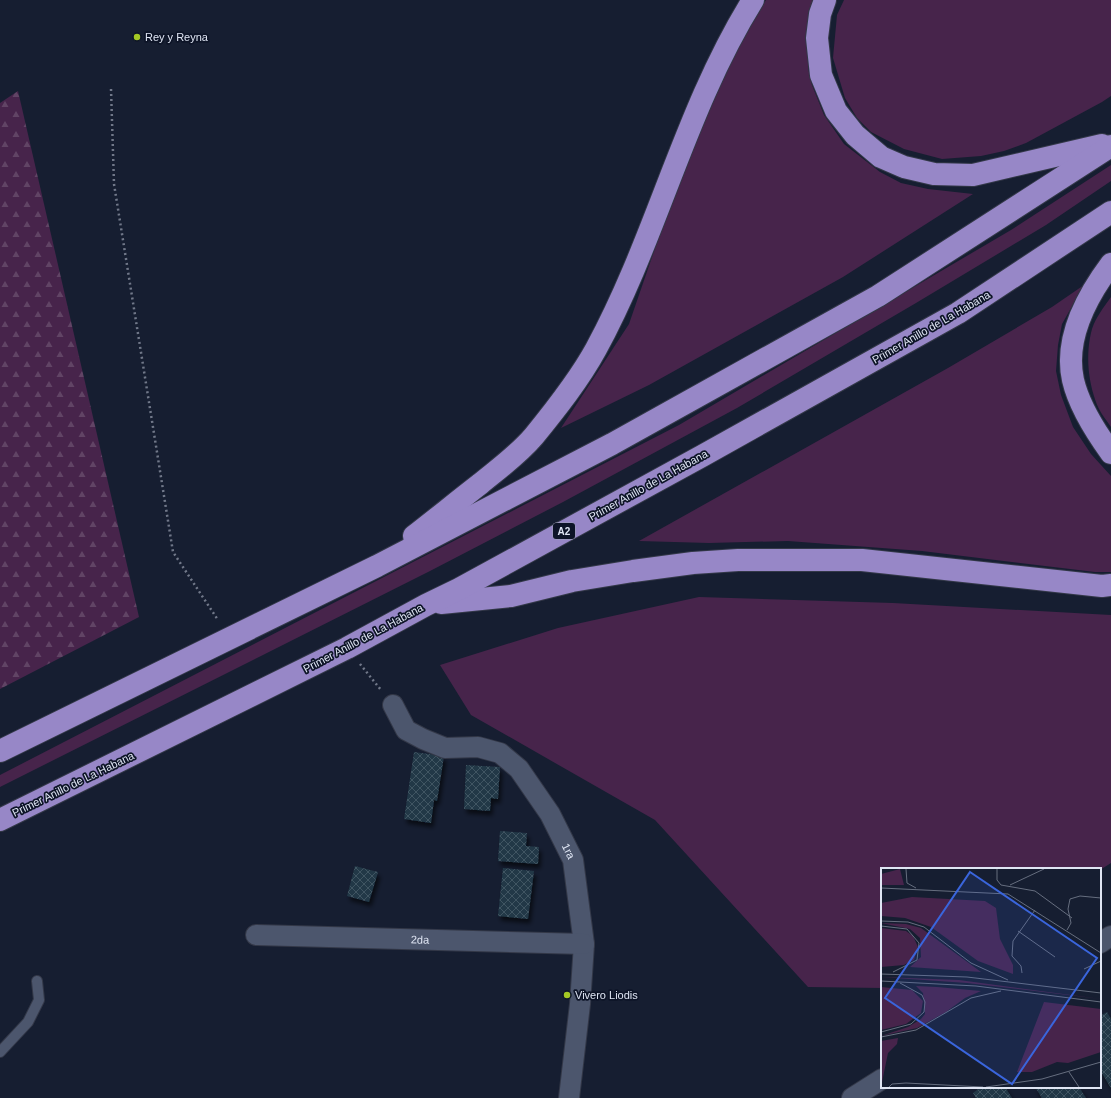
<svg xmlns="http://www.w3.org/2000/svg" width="1111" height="1098" font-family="Arial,sans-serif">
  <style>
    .green { fill: #47244b }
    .forest { fill: url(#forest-firs) }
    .building { fill: url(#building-cross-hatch); filter: url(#shadow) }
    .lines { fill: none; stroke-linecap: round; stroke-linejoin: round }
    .lane-casing { stroke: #333848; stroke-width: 12 }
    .street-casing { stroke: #333848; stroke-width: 22 }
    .highway-casing { stroke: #333848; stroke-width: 24 }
    .path { stroke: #717889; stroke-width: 2.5; stroke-dasharray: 2 3; stroke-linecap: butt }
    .lane { stroke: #4c566d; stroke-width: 10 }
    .street { stroke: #4c566d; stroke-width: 20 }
    .highway { stroke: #9787c7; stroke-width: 22 }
    .poi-dot { fill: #a4c824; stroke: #0d1427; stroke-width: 1.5 }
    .labels { text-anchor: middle; stroke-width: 3.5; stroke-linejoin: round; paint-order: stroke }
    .shield { fill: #0d1427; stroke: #a0a6b6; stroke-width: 1 }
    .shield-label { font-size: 10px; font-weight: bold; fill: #dfe5f3 }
    .poi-label { font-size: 11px; fill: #dfe5f3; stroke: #0d1427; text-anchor: start }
    .street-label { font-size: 11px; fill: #dfe5f3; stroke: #0d1427 }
    .inset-road { fill: none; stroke: #666e7f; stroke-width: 1 }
    .view { fill: #3a65dc; fill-opacity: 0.15; stroke: #3a65dc; stroke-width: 2 }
    .inset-edge { fill: none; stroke: #dfe5f3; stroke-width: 2 }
  </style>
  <defs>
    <pattern id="forest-firs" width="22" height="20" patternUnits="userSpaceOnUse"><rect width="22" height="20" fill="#47244b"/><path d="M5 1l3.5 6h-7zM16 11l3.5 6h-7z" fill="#614465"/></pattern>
    <pattern id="building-cross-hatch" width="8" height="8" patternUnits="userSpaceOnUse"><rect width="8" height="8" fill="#213847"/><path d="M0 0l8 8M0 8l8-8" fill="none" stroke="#415562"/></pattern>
    <filter id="shadow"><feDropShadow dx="2.5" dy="4.5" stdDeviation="2" flood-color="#0009"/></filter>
  </defs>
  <rect width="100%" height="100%" fill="#161e31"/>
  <g class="green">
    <path d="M766 0H813L808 18V68L812 85 824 115 844 144 880 172 901 183 928 189 973 194 843 277 649 385 561 428 629 324 685 161 738 44Z"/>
    <path d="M844 0H1111V96L1102 102 1026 143 1004 151 981 156 942 159 904 149 871 132 857 118 845 98 833 58 837 15Z"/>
    <path d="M1111 165V181L1046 225 916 303 737 408 563 502 430 571 0 787V775L679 425 1011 230Z"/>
    <path d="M1084 285 1062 324 1058 345 1056 371 1061 395 1073 427 1091 454 1111 476V572H1095L922 551 788 541 709 543 639 541 948 368 1052 307Z"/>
    <path d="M1111 297V427C1107 421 1102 415 1099 409 1088 385 1085 354 1092 329 1096 317 1104 307 1111 297Z"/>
    <path d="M699 597 893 603 1111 615V863L1100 870 882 869V988L808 987 655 820 471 715 440 665 558 628Z"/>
  </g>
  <path class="forest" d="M18 91 139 617 0 689V103Z"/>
  <g class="building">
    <path d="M414 752 444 756 437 801 434 800 431 823 404 819Z"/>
    <path d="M466 765 500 767 498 799 491 798 490 811 464 809Z"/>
    <path d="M500 831 527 833 526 846 539 847 538 864 498 861Z"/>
    <path d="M355 866 378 872 369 902 347 896Z"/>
    <path d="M503 868 534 871 528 919 498 916Z"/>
    <path d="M1107 1012 1111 1019V1088L1100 1070V1016Z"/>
    <path d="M981 1087H1005L1012 1098H976L973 1093Z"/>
    <path d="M1035 1087H1079L1086 1098H1042Z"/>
  </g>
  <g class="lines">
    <defs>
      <path id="lane" d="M0 1052 28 1022 39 1000 37 981"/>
      <g id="street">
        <path id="s1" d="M393 705 406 730 423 739 445 748 478 747 500 753 519 769 550 814 573 860 584 944 580 1004 569 1098"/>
        <path id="s2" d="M256 935 584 944"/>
        <path d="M1100 943 1111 936"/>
        <path d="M852 1098 882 1079"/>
      </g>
      <g id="highway">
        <path d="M825 0 820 14 817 38 821 75 836 111 855 135 881 157 904 167 934 174 973 175 1102 145"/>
        <path d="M1111 264C1087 296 1064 339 1073 380 1079 406 1095 431 1111 453"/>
        <path d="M414 536C436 519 458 501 480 484 498 469 518 455 534 436 556 409 579 380 596 349 657 237 685 109 753 0"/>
        <path d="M441 603 511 596 572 581 633 571 693 563 738 560H862L1102 586 1111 585"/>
        <path d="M0 751 377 566 612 444 878 296 1111 146"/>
        <path d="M0 820 347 648 426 605 459 589 702 456 958 313 1111 212"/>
      </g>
    </defs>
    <use href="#lane" class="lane-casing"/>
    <use href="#street" class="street-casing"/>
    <use href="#highway" class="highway-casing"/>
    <g class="path">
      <path d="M111 89 114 184 173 552 218 620"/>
      <path d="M360 664 381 690"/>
    </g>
    <use href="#lane" class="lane"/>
    <use href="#street" class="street"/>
    <use href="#highway" class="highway"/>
  </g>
  <g class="poi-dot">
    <circle cx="137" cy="37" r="4"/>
    <circle cx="567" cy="995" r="4"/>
  </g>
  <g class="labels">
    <rect class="shield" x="553" y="523" width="22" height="16" rx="3"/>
    <g class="shield-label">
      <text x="564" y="535">A2</text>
    </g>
    <g class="poi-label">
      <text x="145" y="41">Rey y Reyna</text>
      <text x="575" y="999">Vivero Liodis</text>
    </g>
    <g class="street-label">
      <text transform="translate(931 327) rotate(-30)" y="4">Primer Anillo de La Habana</text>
      <text transform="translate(648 485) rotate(-29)" y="4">Primer Anillo de La Habana</text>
      <text transform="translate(363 638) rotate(-28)" y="4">Primer Anillo de La Habana</text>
      <text transform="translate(73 784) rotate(-26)" y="4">Primer Anillo de La Habana</text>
      <text dy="4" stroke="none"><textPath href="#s1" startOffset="248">1ra</textPath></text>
      <text dy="4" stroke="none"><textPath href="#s2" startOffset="164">2da</textPath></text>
    </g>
  </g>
  <g transform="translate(881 868)">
    <rect width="220" height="220" fill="#161e31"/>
    <path d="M19 1 23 17H0V6ZM31 29 104 33 115 40 119 71 132 97V106L97 93 50 59 24 50 0 48V35ZM0 55 25 56 40 60 100 104 29 99 40 89 39 70 29 61ZM0 60 25 63 32 68 37 79 33 92 23 97 0 99ZM0 109 78 112 220 131 86 115ZM35 118 56 119 100 123 84 130 65 144 36 160 0 168 27 159 40 151 44 146 42 125ZM0 119 31 122 42 133 40 145 25 156 0 162ZM17 170 16 176 7 185 0 219V173Z" fill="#47244b"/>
    <path d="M163 134 220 141V184L187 195 176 194 151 204H136Z" fill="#47244b"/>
    <path class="inset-road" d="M25 1 26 15 35 20M116 1V12L120 17 154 23 191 50M129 17 163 1M0 20 127 26 220 85M0 53 27 54 43 59 90 95 127 112M0 58 26 61 38 75 36 92 12 104M186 62 190 55 187 41 189 31 199 28 220 30M137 63 174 89M203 101 220 93M141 105 140 98 131 88 132 73 154 42M0 106 86 109 220 125M0 113 95 118 220 134M0 164 30 156 43 144 44 134 41 127 19 115M0 169 35 162 90 130 120 123M188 204 198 219M8 219 11 216 25 215 102 219M105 219 161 211 220 194"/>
    <path class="view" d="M89 4 216 90 131 216 4 130Z"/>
    <rect width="220" height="220" class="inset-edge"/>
  </g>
</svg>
